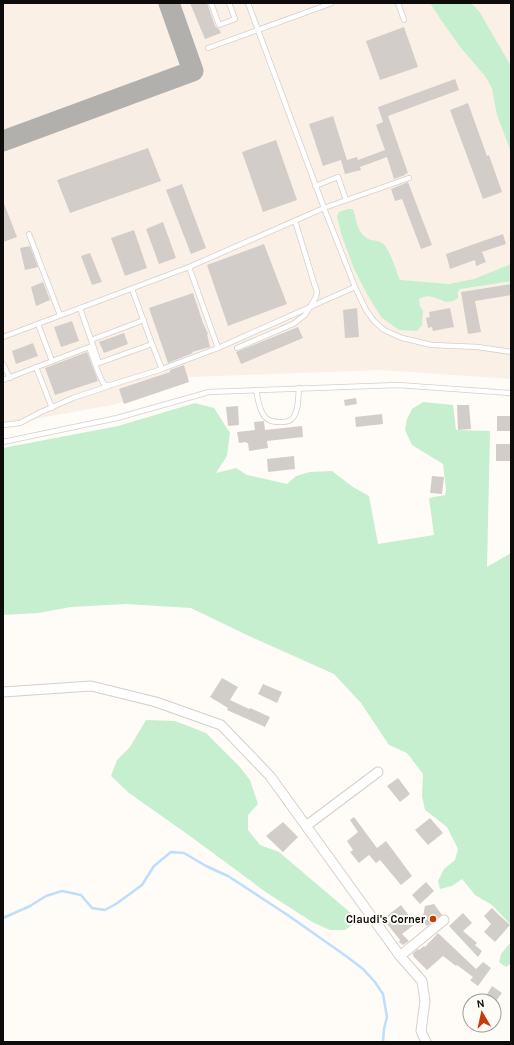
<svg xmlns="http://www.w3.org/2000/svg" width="514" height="1045" font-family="Karla,sans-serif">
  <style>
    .built { fill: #fbf0e6 }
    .green { fill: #c5efce }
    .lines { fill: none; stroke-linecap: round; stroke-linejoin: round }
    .stream { stroke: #bddefc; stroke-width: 2.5 }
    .taxiway { stroke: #b2b0ac; stroke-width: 21 }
    .building { fill: #d3cdca }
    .lane-casing { stroke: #d4d0cb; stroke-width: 6 }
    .street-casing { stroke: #d4d0cb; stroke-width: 11 }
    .lane { stroke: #fff; stroke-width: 4.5 }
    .street { stroke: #fff; stroke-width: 9 }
    .poi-dot { fill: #c43c09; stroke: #fffbf7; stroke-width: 1.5 }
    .labels { text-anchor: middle; stroke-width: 4; stroke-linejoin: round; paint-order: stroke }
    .poi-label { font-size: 11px; font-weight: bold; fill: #0d0c0a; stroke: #fffbf7; text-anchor: end }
  </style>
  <rect width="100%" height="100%" fill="#fffbf7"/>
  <path class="built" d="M3 3H511V379L381 370 191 377 117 404 3 425Z"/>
  <g class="green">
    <path d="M430 3H471L479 11 511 66V152L497 115 492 88 485 76 461 48 441 20Z"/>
    <path d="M348 209H353C357 221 357 235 371 240 377 241 381 241 385 246 390 251 397 273 400 280L449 284 474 279 511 264V281L460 289 458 292V298C444 310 435 289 419 299L420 307 423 310 422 325 417 331 399 330 381 317 367 294 354 269 341 233 337 216 339 212Z"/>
    <path d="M423 402 453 405 456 430 490 431 487 567 511 553V925L492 905 475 895 462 879 452 886 440 889 438 881 444 869 455 860 458 849 447 827 425 810 422 796 423 774 407 753 389 745 361 703 334 674 249 636 191 608 126 604 71 607 38 613 3 615V448L118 426 195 403 214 408 230 433 227 456 216 473 236 468 247 475 287 484 296 476 310 472 332 471 353 487 369 496 378 544 434 535 429 498 445 495 446 490 443 464 412 445 405 430 407 419 412 409Z"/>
    <path d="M146 720 175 721 206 733 239 766 250 780 258 804 248 815V830L260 845 279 852 359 920 345 930H330L314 923 267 893 190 836 129 793 111 776 117 760 130 747Z"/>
    <path d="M511 937V963L506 967 499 962 501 954 510 943Z"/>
  </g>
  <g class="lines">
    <path class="stream" d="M3 918 30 906 46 896 62 891 81 895 92 908 105 910 116 904 142 885 154 866 171 852 184 853 206 866 228 876 289 916 346 956 363 969 375 982 383 994 387 1017 384 1029 383 1042"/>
    <path class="taxiway" d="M3 141 193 71 169 3"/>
  </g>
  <g class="building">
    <path d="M190 3H207L215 26 217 28 219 29 221 33 205 39Z"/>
    <path d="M404 27 418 67 380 80 366 41Z"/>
    <path d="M455 79 459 90 388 116 408 173 405 174V175L394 179 387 157 360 167 361 170 345 174 341 160 323 166 309 124 333 116 347 160 357 157 358 160 385 150 376 125 383 122 378 107Z"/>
    <path d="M468 103 487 156 489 155 502 192 483 199 450 110Z"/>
    <path d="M276 140 297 200 263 212 242 152Z"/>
    <path d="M148 148 161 181 70 213 57 180Z"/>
    <path d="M408 182 432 245 421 249 402 199 395 201 391 189Z"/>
    <path d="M182 184 206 248 191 254 166 190Z"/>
    <path d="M3 201 17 237 3 242Z"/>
    <path d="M163 222 176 258 159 264 146 229Z"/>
    <path d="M134 230 147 268 125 276 111 238Z"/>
    <path d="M503 234 506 244 482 252 486 262 476 266 475 260 450 269 446 254Z"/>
    <path d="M264 244 287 304 228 326 207 265Z"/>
    <path d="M30 246 38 267 25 270 20 248Z"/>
    <path d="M90 253 102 282 92 285 81 256Z"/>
    <path d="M43 282 50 300 36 306 31 287Z"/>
    <path d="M511 284V295L475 301 481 332 468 334 461 292Z"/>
    <path d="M193 293 203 323 208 334H207L210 347 192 352 193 353 168 363 149 308Z"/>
    <path d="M357 308 359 337 345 338 343 310Z"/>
    <path d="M450 308 454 327 433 331 432 327 428 328 426 318 430 317 429 312Z"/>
    <path d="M72 321 79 341 61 347 54 327Z"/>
    <path d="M298 327 303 338 241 364 236 352Z"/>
    <path d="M124 333 128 344 104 353 99 342Z"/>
    <path d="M33 343 38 356 16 364 12 351Z"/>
    <path d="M87 352 98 381 55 395 45 368Z"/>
    <path d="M184 365 189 382 124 404 119 389 170 372V370Z"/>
    <path d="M356 398 357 404 345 406 344 400Z"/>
    <path d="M457 405H469L471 429 458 430Z"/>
    <path d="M238 406 239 425 228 426 226 407Z"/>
    <path d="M382 414 383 424 356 427 355 417Z"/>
    <rect x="497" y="416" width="14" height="15"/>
    <path d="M264 421 265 430 302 426 303 437 267 441 268 448 249 451 248 443H246V442L239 443 237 432 255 430 254 422Z"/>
    <rect x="496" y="444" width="15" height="17"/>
    <path d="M294 456 295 469 268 472 267 459Z"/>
    <path d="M432 476 444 477 442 494 430 493Z"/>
    <path d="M222 678 238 687 230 700 249 709 250 708 270 717 265 727 227 710 228 708 210 697Z"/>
    <path d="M263 684 282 692 277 703 258 694Z"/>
    <path d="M398 778 410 794 400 802 387 786Z"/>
    <path d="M354 817 377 848 386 841 412 876 401 885 380 860 376 863 369 855 359 863 350 852 353 850 347 841 358 832 350 820Z"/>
    <path d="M430 818 443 833 428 845 415 830Z"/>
    <path d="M283 822 298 837 283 852 266 836Z"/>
    <path d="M426 882 434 891 420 904 412 895Z"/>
    <path d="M434 904 442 915 427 926 422 921 425 906Z"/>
    <path d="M401 905 415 924 402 934 409 941 403 945 399 942 400 940 383 919Z"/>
    <path d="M492 908 499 915 510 925 495 942 484 932 491 924 484 916Z"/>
    <path d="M463 913 472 923 463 931 477 943 475 945 482 951 478 957 449 926Z"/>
    <path d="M438 933 476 969 483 962 491 968 478 986 470 980 473 977 457 965 456 966 443 956 427 970 413 956 414 955 412 954 418 949 419 950 424 946 425 947Z"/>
    <path d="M492 986 502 993 496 1001H483Z"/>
  </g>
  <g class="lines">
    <defs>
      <g id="lane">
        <path d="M211 3 219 25 235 19 229 3"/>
        <path d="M248 3 324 208 355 287 366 310 374 321 384 330 402 338 432 345 478 347 511 352"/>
        <path d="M398 3 404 20"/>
        <path d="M208 48 332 3"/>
        <path d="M315 186 338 177 346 200"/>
        <path d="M29 234 60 315"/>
        <path d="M80 308 99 363 152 344 132 289"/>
        <path d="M38 324 52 361"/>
        <path d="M3 337 189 267 324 208 409 178"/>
        <path d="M91 340 144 320"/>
        <path d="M152 344 162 369 218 348 189 267"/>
        <path d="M218 348 355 287"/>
        <path d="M237 348 293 324 305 315 316 297 317 292 315 286 295 221"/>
        <path d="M3 364 10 378"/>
        <path d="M36 367 52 408"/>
        <path d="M3 380 89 347C92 354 100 380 104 384 107 386 111 385 114 384L162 369"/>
        <path d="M256 390C258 399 260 416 269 420 273 422 277 422 281 422 285 422 290 422 293 418 299 410 298 398 299 388"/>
        <path d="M4 425 20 423 41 412 73 398 109 386"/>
        <path d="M3 442 117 418 209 392 398 385 511 393"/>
      </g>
      <g id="street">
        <path d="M3 692 91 686 156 702 221 725 270 776 400 956 422 981 425 1001 421 1031 426 1042"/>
        <path d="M306 826 378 772"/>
        <path d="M400 956 444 920"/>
      </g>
    </defs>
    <use href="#lane" class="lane-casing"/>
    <use href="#street" class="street-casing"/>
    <use href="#lane" class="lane"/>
    <use href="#street" class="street"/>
  </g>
  <circle class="poi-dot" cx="433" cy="919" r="4"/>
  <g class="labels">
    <g class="poi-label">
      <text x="425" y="923">Claudi's Corner</text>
    </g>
  </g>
  <rect width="514" height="1045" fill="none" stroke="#0d0c0a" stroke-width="8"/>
  <g transform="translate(482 1013) rotate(351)"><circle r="19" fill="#fffbf7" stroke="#9e9b98"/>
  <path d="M0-3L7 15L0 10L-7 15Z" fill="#c43c09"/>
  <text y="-6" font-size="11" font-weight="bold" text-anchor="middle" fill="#0d0c0a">N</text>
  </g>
</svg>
